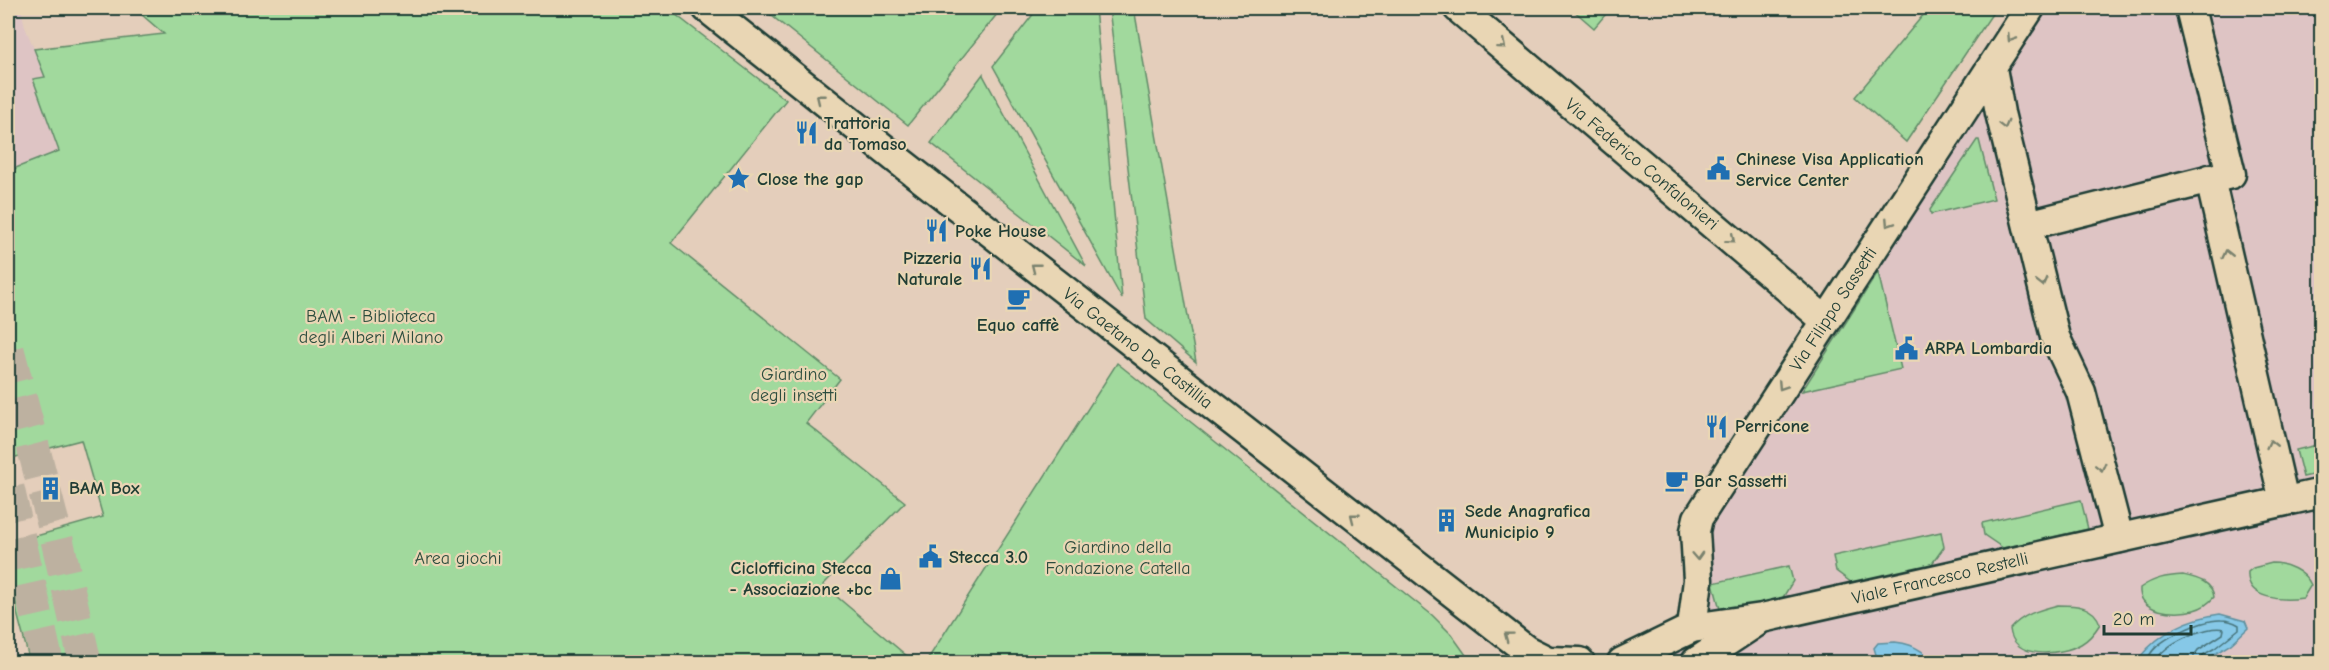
<svg xmlns="http://www.w3.org/2000/svg" width="2329" height="670" font-family="'Comic Neue',sans-serif">
  <style>
    .built { fill: #dec4c4 }
    .green { fill: #a1d99d; stroke: #608b68; stroke-width: 1.5 }
    .water { fill: #86c8e7; stroke: #5d909f; stroke-width: 1.5 }
    .lines { fill: none; stroke-linecap: round; stroke-linejoin: round }
    .shore { stroke: #48757c; stroke-width: 1.5 }
    .secondary-tunnel { stroke: #bdb1a0; stroke-width: 33; stroke-dasharray: 33 16; stroke-linecap: butt }
    .street-casing { stroke: #1f3d34; stroke-width: 33 }
    .street { stroke: #e9d6b4; stroke-width: 28 }
    .oneway { stroke: #7a826e }
    .labels { text-anchor: middle; stroke-width: 4.5; stroke-linejoin: round; paint-order: stroke }
    .poi-label { font-size: 18px; font-weight: bold; fill: #1f3d34; stroke: #e9d6b4; text-anchor: start }
    .street-label { font-size: 18px; fill: #1f3d34; stroke: #e9d6b4 }
    .park-label { font-size: 18px; fill: #2c4d3e; stroke: #e9d6b4 }
  </style>
  <rect width="100%" height="100%" fill="#e4cebb"/>
  <filter id="ink" filterUnits="userSpaceOnUse"><feTurbulence type="fractalNoise" baseFrequency=".0167" numOctaves="2"/><feDisplacementMap in="SourceGraphic" scale="12" xChannelSelector="R" yChannelSelector="G"/><feConvolveMatrix kernelMatrix="1 2 1 2 8 2 1 2 1" color-interpolation-filters="sRGB"/></filter>
  <g filter="url(#ink)">
    <g class="built">
      <path d="M8 8H21L25 27 74 146 8 171Z"/>
      <path d="M2034 8H2321V662H1625L1692 630 1697 532Z"/>
    </g>
    <g class="green">
      <path d="M134 8H354L355 13 388 8H667L786 100 671 243 840 379 806 423 905 502 823 585 914 662H30L17 613 8 544 103 517 81 440 8 459V171L59 151 33 79 45 77 34 49 164 34Z"/>
      <path d="M762 8H1002L908 125Z"/>
      <path d="M1038 8H1095L1122 299 993 66Z"/>
      <path d="M1109 8H1134L1196 362 1146 319Z"/>
      <path d="M1571 8H1611L1594 28Z"/>
      <path d="M1929 8H1996L1906 142 1855 97Z"/>
      <path d="M983 74V75L1086 266 931 143Z"/>
      <path d="M1977 140H1979L1994 199 1931 214 1930 210Z"/>
      <path d="M1878 272 1901 369 1802 391Z"/>
      <path d="M1117 363 1432 615 1451 634 1471 662H926Z"/>
      <path d="M2321 444V473L2303 477 2296 450Z"/>
      <path d="M2081 500 2088 529 2003 548 1984 535 1982 523Z"/>
      <path d="M1941 532 1944 547 1931 565 1852 583 1836 571 1833 556Z"/>
      <path d="M2272 563C2286 563 2305 571 2311 585L2303 598C2283 601 2246 600 2248 572L2253 568Z"/>
      <path d="M1789 566 1793 581 1782 599 1721 613 1713 583Z"/>
      <path d="M2183 575C2196 578 2212 581 2214 597 2209 603 2202 608 2194 610 2176 615 2138 613 2140 588 2154 578 2166 576 2183 575Z"/>
      <path d="M2058 605C2075 605 2094 605 2100 624 2095 632 2090 639 2081 644 2060 656 2013 660 2010 629 2023 614 2039 610 2058 605Z"/>
    </g>
    <g class="water">
      <path d="M2220 614 2245 621 2248 628 2231 644 2202 662H2143L2140 657C2160 632 2189 618 2220 614Z"/>
      <path d="M1895 642C1907 643 1914 646 1924 653V658C1913 666 1889 664 1877 658L1874 648 1878 643Z"/>
    </g>
    <g class="lines">
      <g class="shore">
        <path d="M2148 662C2147 642 2203 619 2221 620 2227 620 2234 622 2239 625V629L2215 648 2203 655 2200 662"/>
        <path d="M2156 662C2160 645 2207 624 2224 629L2223 634 2198 650 2194 656 2193 662"/>
      </g>
      <g class="secondary-tunnel">
        <path d="M8 350 55 531 85 662"/>
        <path d="M8 488 47 662"/>
      </g>
      <defs>
        <g id="street">
          <path d="M707 8 898 160 1526 650 1548 661 1580 662"/>
          <path d="M1458 8 1825 320"/>
          <path d="M1992 68 2000 113 2055 337 2081 392 2119 538"/>
          <path d="M2210 179 2284 501"/>
          <path d="M2028 225 2231 174 2190 8"/>
          <path d="M1692 628 1698 580 1695 531 1698 518 2030 8"/>
          <path d="M1622 662 1692 628 1762 618 2322 493"/>
          <path d="M1696 662 1755 623"/>
        </g>
      </defs>
      <use href="#street" class="street-casing"/>
      <use href="#street" class="street"/>
    </g>
    <defs><path id="oneway-chevron" d="M-2-3.5L2.5 0L-2 3.5" fill="none" stroke-width="1.6" stroke-linecap="round" stroke-linejoin="round" transform="scale(1.5)"/></defs>
    <g class="oneway">
      <use href="#oneway-chevron" transform="translate(2011 38) rotate(123)"/>
      <use href="#oneway-chevron" transform="translate(1502 45) rotate(40)"/>
      <use href="#oneway-chevron" transform="translate(820 98) rotate(-141)"/>
      <use href="#oneway-chevron" transform="translate(2004 125) rotate(76)"/>
      <use href="#oneway-chevron" transform="translate(1889 223) rotate(123)"/>
      <use href="#oneway-chevron" transform="translate(1731 239) rotate(40)"/>
      <use href="#oneway-chevron" transform="translate(2227 254) rotate(-103)"/>
      <use href="#oneway-chevron" transform="translate(1035 267) rotate(-142)"/>
      <use href="#oneway-chevron" transform="translate(2042 282) rotate(76)"/>
      <use href="#oneway-chevron" transform="translate(1782 386) rotate(123)"/>
      <use href="#oneway-chevron" transform="translate(2271 444) rotate(-103)"/>
      <use href="#oneway-chevron" transform="translate(2101 467) rotate(76)"/>
      <use href="#oneway-chevron" transform="translate(1354 517) rotate(-142)"/>
      <use href="#oneway-chevron" transform="translate(1697 556) rotate(87)"/>
      <use href="#oneway-chevron" transform="translate(1508 636) rotate(-143)"/>
    </g>
  </g>
  <defs>
    <symbol id="restaurant-bare" viewBox="-9 -9 18 18"><path d="M-5-6h1v4h1v-4h1v4h1v-4h1v5L-1.5 .5V6h-2V.5L-5-1ZM5-6V6H3V1.5H1.5Q1.5-4 5-6Z" fill="#1f6fb2" stroke="#e9d6b4" stroke-width="2.5" paint-order="stroke"/></symbol>
    <symbol id="civic-bare" viewBox="-9 -9 18 18"><path d="M-.6-6.5H3V-4.5H.6V-3L4-1V1h2V6H-6V1h2V-1L-.6-3ZM-1.2 2.5V6h2.4V2.5Z" fill="#1f6fb2" stroke="#e9d6b4" stroke-width="2.5" paint-order="stroke"/></symbol>
    <symbol id="sight-bare" viewBox="-9 -9 18 18"><path d="M0-6L1.8-2.2L6-1.7L2.9 1.2L3.7 5.4L0 3.3L-3.7 5.4L-2.9 1.2L-6-1.7L-1.8-2.2Z" fill="#1f6fb2" stroke="#e9d6b4" stroke-width="2.5" paint-order="stroke"/></symbol>
    <symbol id="cafe-bare" viewBox="-9 -9 18 18"><path d="M-5.5-4.5H6V0H3Q3 3.5 0 3.5H-2.5Q-5.5 3.5-5.5 0ZM3-3.2v2h1.7v-2ZM-6 4.5H4V6H-6Z" fill="#1f6fb2" stroke="#e9d6b4" stroke-width="2.5" paint-order="stroke"/></symbol>
    <symbol id="building-bare" viewBox="-9 -9 18 18"><path d="M-4-6H4V6H1V3H-1V6H-4ZM-2.5-4.3h1.7v1.8h-1.7ZM.8-4.3h1.7v1.8H.8ZM-2.5-1h1.7V.8h-1.7ZM.8-1h1.7V.8H.8Z" fill="#1f6fb2" stroke="#e9d6b4" stroke-width="2.5" paint-order="stroke"/></symbol>
    <symbol id="shop-bare" viewBox="-9 -9 18 18"><path d="M-5-2.5h2.3a2.7 3.5 0 0 1 5.4 0H5L5.5 6h-11ZM-1.5-2.5h3a1.5 2.3 0 0 0-3 0Z" fill="#1f6fb2" stroke="#e9d6b4" stroke-width="2.5" paint-order="stroke"/></symbol>
  </defs>
  <g fill-rule="evenodd">
    <use href="#restaurant-bare" x="790" y="116" width="33" height="33"/>
    <use href="#civic-bare" x="1702" y="152" width="33" height="33"/>
    <use href="#sight-bare" x="722" y="162" width="33" height="33"/>
    <use href="#restaurant-bare" x="920" y="214" width="33" height="33"/>
    <use href="#restaurant-bare" x="964" y="252" width="33" height="33"/>
    <use href="#cafe-bare" x="1002" y="282" width="33" height="33"/>
    <use href="#civic-bare" x="1890" y="332" width="33" height="33"/>
    <use href="#restaurant-bare" x="1700" y="410" width="33" height="33"/>
    <use href="#cafe-bare" x="1660" y="464" width="33" height="33"/>
    <use href="#building-bare" x="34" y="472" width="33" height="33"/>
    <use href="#building-bare" x="1430" y="504" width="33" height="33"/>
    <use href="#civic-bare" x="914" y="540" width="33" height="33"/>
    <use href="#shop-bare" x="874" y="562" width="33" height="33"/>
  </g>
  <g class="labels">
    <g class="poi-label">
      <text x="824" y="129">Trattoria<tspan x="824" dy="21">da Tomaso</tspan></text>
      <text x="1736" y="165">Chinese Visa Application<tspan x="1736" dy="21">Service Center</tspan></text>
      <text x="757" y="185">Close the gap</text>
      <text x="955" y="237">Poke House</text>
      <text x="962" y="264" text-anchor="end">Pizzeria<tspan x="962" dy="21">Naturale</tspan></text>
      <text x="1018" y="331" text-anchor="middle">Equo caffè</text>
      <text x="1925" y="354">ARPA Lombardia</text>
      <text x="1735" y="432">Perricone</text>
      <text x="1694" y="487">Bar Sassetti</text>
      <text x="69" y="494">BAM Box</text>
      <text x="1465" y="517">Sede Anagrafica<tspan x="1465" dy="21">Municipio 9</tspan></text>
      <text x="949" y="563">Stecca 3.0</text>
      <text x="872" y="574" text-anchor="end">Ciclofficina Stecca<tspan x="872" dy="21">- Associazione +bc</tspan></text>
    </g>
    <g class="street-label">
      <text transform="translate(1642 164) rotate(40)" y="6">Via Federico Confalonieri</text>
      <text transform="translate(1833 309) rotate(-57)" y="6">Via Filippo Sassetti</text>
      <text transform="translate(1138 348) rotate(38)" y="6">Via Gaetano De Castillia</text>
      <text transform="translate(1940 578) rotate(-13)" y="6">Viale Francesco Restelli</text>
    </g>
    <g class="park-label">
      <text x="371" y="322">BAM - Biblioteca<tspan x="371" dy="21">degli Alberi Milano</tspan></text>
      <text x="794" y="380">Giardino<tspan x="794" dy="21">degli insetti</tspan></text>
      <text x="1118" y="553">Giardino della<tspan x="1118" dy="21">Fondazione Catella</tspan></text>
      <text x="458" y="564">Area giochi</text>
    </g>
  </g>
  <rect width="2329" height="670" fill="none" stroke="#e9d6b4" stroke-width="30"/>
  <rect x="15" y="15" width="2299" height="640" fill="none" stroke="#1f3d34" stroke-width="2" filter="url(#ink)"/>
  <path d="M2104 625v9h87v-9" fill="none" stroke="#1f3d34" stroke-width="3"/>
  <text x="2113" y="625" font-size="18" fill="#1f3d34" stroke="#e9d6b4" stroke-width="4.5" paint-order="stroke">20 m</text>
</svg>
